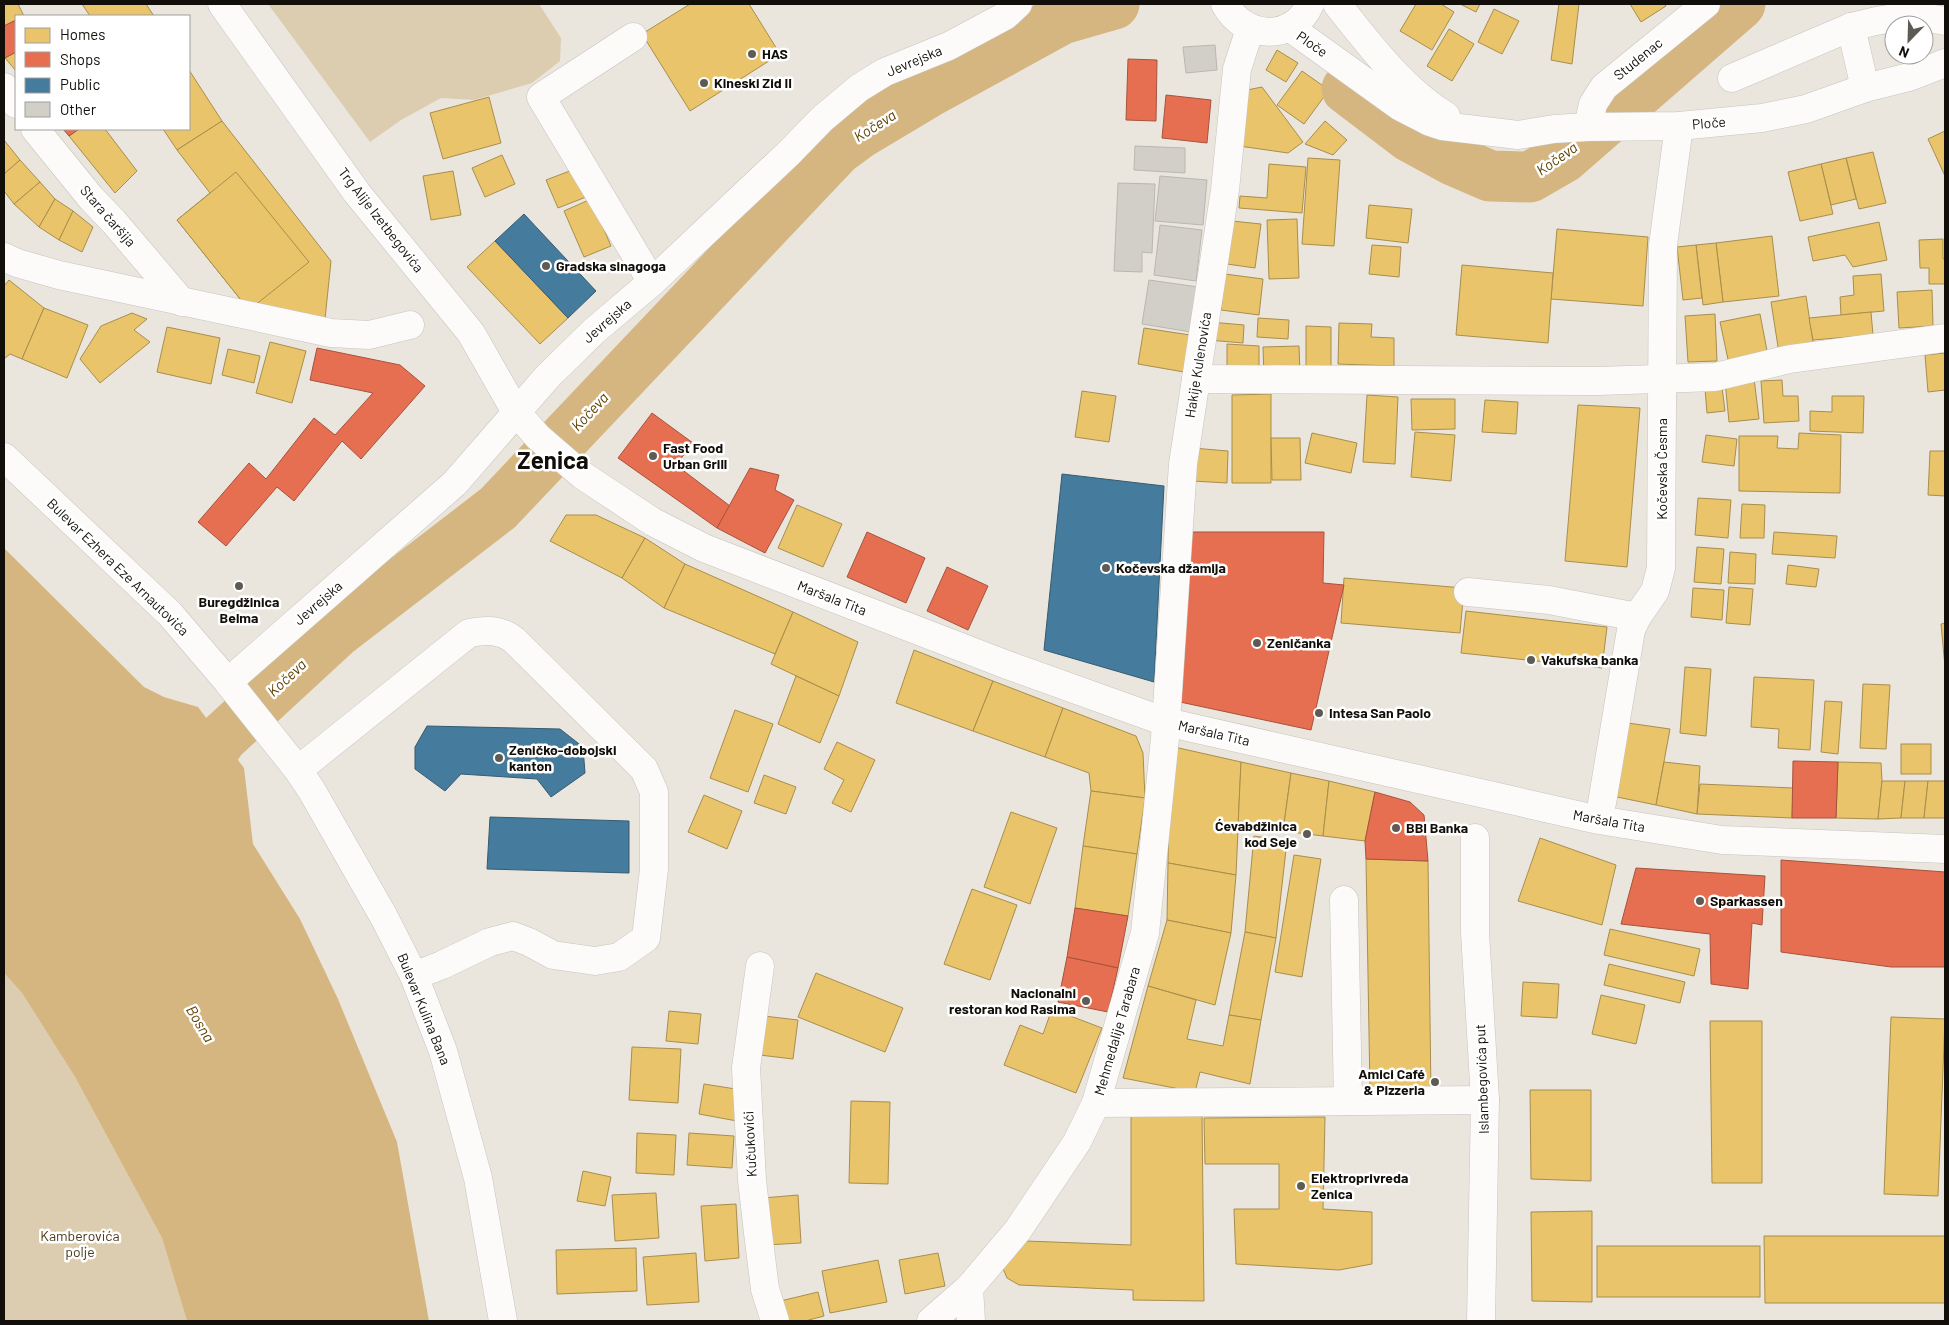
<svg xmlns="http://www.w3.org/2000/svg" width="1949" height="1325" font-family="Barlow,sans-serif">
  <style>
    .green { fill: #dcccb0 }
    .water { fill: #d6b680 }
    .homes { fill: #e9c46a; stroke: #a88e4d }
    .shops { fill: #e76f51; stroke: #a7523c }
    .public { fill: #457b9d; stroke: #365b71 }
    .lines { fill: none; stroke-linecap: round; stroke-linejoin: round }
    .river { stroke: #d6b680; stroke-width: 51 }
    .building { fill: #d2cec8; stroke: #bab7b0 }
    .minor-casing { stroke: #c7c3be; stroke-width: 29 }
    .minor { stroke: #fcfbfa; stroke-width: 28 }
    .poi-dot { fill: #5e5a54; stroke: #fff; stroke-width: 2 }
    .labels { text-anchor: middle; stroke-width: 5; stroke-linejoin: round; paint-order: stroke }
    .street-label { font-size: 14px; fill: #120f0a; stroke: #fff }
    .poi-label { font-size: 14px; font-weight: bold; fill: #120f0a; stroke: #fff; text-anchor: start }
    .park-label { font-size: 14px; fill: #4d3a19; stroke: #fff }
    .water-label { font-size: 15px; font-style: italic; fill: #5f4203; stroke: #fff }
    .town-label { font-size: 24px; font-weight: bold; fill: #120f0a; stroke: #fff }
  </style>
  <rect width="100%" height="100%" fill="#eae6de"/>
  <g class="green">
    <path d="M268 4H539L561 38 560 61 532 83 474 100 441 98 401 120 370 142Z"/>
    <path d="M4 973 22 993 75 1077 162 1238 187 1321H4Z"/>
  </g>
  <path class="water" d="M4 548 144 687 164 697 198 707 244 768 253 844 300 919 338 999 397 1142 429 1321H187L162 1238 75 1077 22 993 4 973Z"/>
  <g class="homes">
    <path d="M4 4H18L24 16H16V20L4 26Z"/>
    <path d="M82 4H146L154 16H90Z"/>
    <path d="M690 4H749L780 54 690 111 642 34Z"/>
    <path d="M1416 4H1441L1454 12 1432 50 1400 31Z"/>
    <path d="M1460 4H1480L1476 12Z"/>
    <path d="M1559 4H1579L1572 64 1551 60Z"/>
    <path d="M1630 4H1665L1666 6 1641 22Z"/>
    <path d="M1494 9 1519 21 1502 54 1478 42Z"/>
    <path d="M1449 29 1474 44 1452 81 1427 66Z"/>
    <path d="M1277 50 1298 63 1286 82 1266 70Z"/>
    <path d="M16 52V71L5 58Z"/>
    <path d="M189 70 222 121 177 150 163 129H189Z"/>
    <path d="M1302 71 1329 90 1304 124 1277 105Z"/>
    <path d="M1262 87 1303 142 1288 153 1239 146 1247 90Z"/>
    <path d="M489 97 501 143 443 159 430 113Z"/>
    <path d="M222 121 331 261 325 319 249 310 177 220 210 193 177 150Z"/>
    <path d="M1325 121 1347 140 1333 155 1305 144Z"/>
    <path d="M79 129H105L137 171 115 193 69 136Z"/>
    <path d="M1945 131V176L1928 139Z"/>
    <path d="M4 140 20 160 4 174Z"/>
    <path d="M1873 152 1886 203 1859 209 1846 158Z"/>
    <path d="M502 155 515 184 485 197 472 168Z"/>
    <path d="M1308 158 1340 160 1334 246 1302 244Z"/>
    <path d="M1846 158 1856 199 1831 205 1821 164Z"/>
    <path d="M20 160 40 182 14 204 4 191V174Z"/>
    <path d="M1269 164 1306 167 1302 213 1239 208 1240 196 1267 198Z"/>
    <path d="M1821 164 1833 214 1800 221 1788 172Z"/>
    <path d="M575 169 586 197 558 208 546 180Z"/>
    <path d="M453 171 461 215 431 220 423 176Z"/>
    <path d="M236 172 309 262 249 310 177 220Z"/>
    <path d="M40 182 55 199 39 227 14 204Z"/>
    <path d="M55 199 73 211 59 240 39 227Z"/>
    <path d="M591 199 611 246 584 257 564 211Z"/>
    <path d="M1369 205 1412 209 1408 243 1366 238Z"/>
    <path d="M73 211 93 227 82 252 59 240Z"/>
    <path d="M1297 219 1299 278 1269 279 1267 220Z"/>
    <path d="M1232 221 1261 224 1255 268 1227 264Z"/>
    <path d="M1879 222 1887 260 1853 267 1845 255 1813 261 1808 237Z"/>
    <path d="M1557 229 1648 237 1643 306 1551 299Z"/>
    <path d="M1772 236 1779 296 1723 302 1716 243Z"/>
    <path d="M1943 239V259H1945V284H1929V268H1920L1919 240Z"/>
    <path d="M495 241 568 318 540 344 467 267Z"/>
    <path d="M1716 243 1723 302 1703 305 1696 245Z"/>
    <path d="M1372 245 1401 247 1399 277 1369 274Z"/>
    <path d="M1696 245 1702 298 1683 300 1677 247Z"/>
    <path d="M1462 265 1553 273 1548 343 1456 335Z"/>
    <path d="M1225 274 1263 279 1259 315 1221 310Z"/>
    <path d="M1881 274 1884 311 1841 315 1840 297 1854 295 1853 276Z"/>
    <path d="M9 280 44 308 22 359 10 354 4 359V286Z"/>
    <path d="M1932 290 1933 326 1899 328 1897 292Z"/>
    <path d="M1806 296 1814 348 1779 353 1771 302Z"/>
    <path d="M44 308 88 325 67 378 22 359Z"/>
    <path d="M1871 312 1873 335 1813 340 1809 318Z"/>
    <path d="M132 313 147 319 134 330 150 342 100 383 80 359 101 326Z"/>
    <path d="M1715 314 1717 361 1688 362 1685 316Z"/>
    <path d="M1760 314 1768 356 1729 364 1720 322Z"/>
    <path d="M1258 318 1289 320 1288 339 1257 337Z"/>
    <path d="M1210 322 1244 325 1243 343 1208 340Z"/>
    <path d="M1339 323 1372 324 1371 337 1394 338V366L1338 364Z"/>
    <path d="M1306 326 1331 327V367H1306Z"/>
    <path d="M167 327 220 338 211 384 157 372Z"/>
    <path d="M1144 328 1190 335 1184 372 1138 364Z"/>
    <path d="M270 342 306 351 292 403 256 393Z"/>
    <path d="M1227 344 1259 346V368L1227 367Z"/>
    <path d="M1299 346 1300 374 1264 376 1263 347Z"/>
    <path d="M228 349 260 356 254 383 222 375Z"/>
    <path d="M1945 353V390L1928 392 1925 355Z"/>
    <path d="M1754 378 1759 419 1729 422 1725 381Z"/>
    <path d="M1782 380 1783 396H1798L1799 421 1764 423 1761 381Z"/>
    <path d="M1722 387 1725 411 1707 413 1705 389Z"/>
    <path d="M1082 391 1116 396 1109 442 1075 437Z"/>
    <path d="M1271 394V483H1232V395Z"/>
    <path d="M1367 395 1398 397 1395 464 1363 462Z"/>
    <path d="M1832 396H1864L1863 433 1810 431V411L1832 412Z"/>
    <path d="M1411 399H1455V429L1412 430Z"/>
    <path d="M1485 400 1518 402 1516 434 1482 432Z"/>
    <path d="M1578 405 1640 408 1627 567 1565 561Z"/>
    <path d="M1415 432 1455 435 1451 481 1411 477Z"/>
    <path d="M1312 433 1357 443 1351 473 1305 463Z"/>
    <path d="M1799 433 1841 435 1840 493 1739 491V436H1778L1777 448 1798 449Z"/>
    <path d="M1706 435 1737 439 1734 466 1702 462Z"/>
    <path d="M1271 438H1300L1301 480H1272Z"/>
    <path d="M1193 448 1228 451 1227 483 1192 481Z"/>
    <path d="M1930 451H1945V496L1928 495Z"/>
    <path d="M1698 498 1731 500 1728 538 1695 535Z"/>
    <path d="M1742 504 1765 505 1764 538H1740Z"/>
    <path d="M797 505 842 524 823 567 778 548Z"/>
    <path d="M566 515H596L645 538 622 578 550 541Z"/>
    <path d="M1774 532 1837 536 1835 558 1772 554Z"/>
    <path d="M645 538 685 564 664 608 622 578Z"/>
    <path d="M1697 547 1724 549 1721 584 1694 582Z"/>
    <path d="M1730 552 1756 554 1755 584 1728 583Z"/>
    <path d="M685 564 793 612 775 654 664 608Z"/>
    <path d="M1788 565 1819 569 1816 587 1786 584Z"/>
    <path d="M1344 578 1464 588 1460 633 1341 623Z"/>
    <path d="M1729 587 1753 589 1750 625 1726 623Z"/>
    <path d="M1693 588 1724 590 1722 620 1691 617Z"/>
    <path d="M1466 611 1607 627 1602 668 1461 653Z"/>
    <path d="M793 612 858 642 839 696 771 664Z"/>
    <path d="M1945 623V667L1941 624Z"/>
    <path d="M914 650 993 681 973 731 896 703Z"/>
    <path d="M1685 667 1711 669 1706 736 1680 733Z"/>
    <path d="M796 676 839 696 820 743 778 724Z"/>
    <path d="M1754 677 1814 680 1810 750 1778 748 1779 729 1751 727Z"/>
    <path d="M993 681 1063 708 1045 757 973 731Z"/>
    <path d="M1863 684 1890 685 1886 749 1860 748Z"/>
    <path d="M1825 701 1842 702 1838 754 1821 752Z"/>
    <path d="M1063 708 1136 736 1143 753 1145 798 1091 791 1089 773 1045 757Z"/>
    <path d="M735 710 773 724 748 792 710 778Z"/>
    <path d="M1628 723 1670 729 1656 805 1617 797Z"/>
    <path d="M837 742 875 760 851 812 832 803 844 780 824 769Z"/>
    <rect x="1901" y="744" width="30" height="30"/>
    <path d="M1170 746 1241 762 1236 875 1168 863Z"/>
    <path d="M1241 762 1291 773 1283 831 1238 826Z"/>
    <path d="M1664 762 1700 766 1697 814 1656 805Z"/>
    <path d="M1838 762 1881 763 1882 781 1878 819 1836 818Z"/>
    <path d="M1291 773 1329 781 1323 836 1283 831Z"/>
    <path d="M764 775 796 787 786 814 754 803Z"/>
    <path d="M1329 781 1375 792 1365 841 1323 836Z"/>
    <path d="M1882 781H1905L1901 818 1878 819Z"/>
    <path d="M1905 781H1928L1924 818H1901Z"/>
    <path d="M1928 781H1945V818H1924Z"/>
    <path d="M1700 784 1793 788 1792 818 1697 814Z"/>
    <path d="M1091 791 1145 798 1137 854 1083 846Z"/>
    <path d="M704 795 742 811 727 849 688 832Z"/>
    <path d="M1011 812 1057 828 1030 904 984 887Z"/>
    <path d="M1254 836 1287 841 1276 938 1245 932Z"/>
    <path d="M1540 838 1616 865 1602 925 1518 901Z"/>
    <path d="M1083 846 1137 854 1128 916 1075 908Z"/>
    <path d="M1294 855 1321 859 1302 977 1275 972Z"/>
    <path d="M1366 859 1428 861 1431 1095 1370 1091Z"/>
    <path d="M1168 863 1236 875 1231 933 1167 920Z"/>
    <path d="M972 889 1017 905 990 980 944 964Z"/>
    <path d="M1167 920 1231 933 1215 1005 1148 986Z"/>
    <path d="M1610 929 1700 949 1694 976 1604 955Z"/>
    <path d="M1245 932 1276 938 1261 1020 1229 1015Z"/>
    <path d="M1609 964 1685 982 1680 1003 1604 985Z"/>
    <path d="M816 973 903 1008 885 1052 798 1017Z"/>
    <path d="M1523 982 1559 984 1557 1018 1521 1016Z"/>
    <path d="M1148 986 1196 1000 1187 1039 1223 1046 1229 1015 1261 1020 1250 1084 1200 1072 1195 1092 1123 1078Z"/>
    <path d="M1601 995 1645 1005 1636 1044 1592 1034Z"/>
    <path d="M1052 1009 1102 1028 1076 1093 1004 1065 1020 1025 1043 1034Z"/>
    <path d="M669 1011 701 1014 698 1044 666 1041Z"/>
    <path d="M755 1015 798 1020 793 1059 751 1054Z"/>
    <path d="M1891 1017 1945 1019 1938 1196 1884 1194Z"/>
    <path d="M1710 1021H1762V1183H1712Z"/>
    <path d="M632 1047 681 1049 678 1103 629 1100Z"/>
    <path d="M704 1084 742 1090 737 1121 699 1114Z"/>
    <path d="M1530 1090H1591V1181L1531 1179Z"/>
    <path d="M851 1101 890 1102 888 1184 849 1183Z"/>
    <path d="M1202 1111 1204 1301 1133 1300V1290L1019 1285 1007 1278 1002 1266 1026 1241 1131 1245V1114Z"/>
    <path d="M1325 1117 1323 1209 1372 1212V1264L1339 1270 1236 1264 1234 1209H1279V1164H1205L1204 1118Z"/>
    <path d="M637 1133 676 1135 674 1175 636 1173Z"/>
    <path d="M689 1133 734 1136 732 1168 687 1165Z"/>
    <path d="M583 1171 611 1177 605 1206 577 1201Z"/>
    <path d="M656 1193 659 1238 615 1241 612 1195Z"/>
    <path d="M798 1195 801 1243 766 1245 763 1198Z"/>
    <path d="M736 1204 739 1258 705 1261 701 1206Z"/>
    <path d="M1592 1211V1302L1532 1301 1531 1212Z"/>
    <path d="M1764 1236H1945V1303H1765Z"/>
    <rect x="1597" y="1246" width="163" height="51"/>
    <path d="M636 1248 637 1291 557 1294 556 1250Z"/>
    <path d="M696 1253 699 1302 647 1305 643 1257Z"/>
    <path d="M938 1253 945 1286 905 1294 899 1260Z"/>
    <path d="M878 1260 887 1302 830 1313 822 1271Z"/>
    <path d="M818 1292 824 1316 805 1321H777L772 1303Z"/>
  </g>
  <g class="shops">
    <path d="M16 20V52L5 58 4 55V26Z"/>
    <path d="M1128 59 1157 60 1156 121 1126 120Z"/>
    <path d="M1166 95 1211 100 1207 143 1162 138Z"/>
    <path d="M63 129H79L69 136Z"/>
    <path d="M317 348 400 365 425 386 361 459 342 441 294 501 277 487 226 546 198 522 249 463 266 479 314 418 335 435 373 393 310 380Z"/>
    <path d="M652 413 693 443 676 465 730 506 717 528 618 458Z"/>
    <path d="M750 468 779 475 775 490 794 500 765 553 717 528Z"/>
    <path d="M867 532 925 558 906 603 847 577Z"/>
    <path d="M1190 532H1324L1323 583 1344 585 1311 730 1180 702Z"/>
    <path d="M947 567 988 586 968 630 927 611Z"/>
    <path d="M1793 761 1838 762 1836 818H1792Z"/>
    <path d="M1375 792 1410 802 1424 815 1428 861 1366 859 1365 841Z"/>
    <path d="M1781 860 1945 872V967H1891L1781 952Z"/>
    <path d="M1636 868 1765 876 1762 925 1752 923 1748 989 1711 984 1710 934 1621 924Z"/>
    <path d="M1075 908 1128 916 1118 968 1067 957Z"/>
    <path d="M1067 957 1118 968 1108 1012 1058 1002Z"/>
  </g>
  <g class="public">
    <path d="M524 214 596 291 568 318 495 241Z"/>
    <path d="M1062 474 1164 486 1154 682 1044 650Z"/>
    <path d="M427 726 560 729 583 747 585 773 551 797 537 779 461 774 445 791 415 769V747Z"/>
    <path d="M490 817 629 821V873L487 869Z"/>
  </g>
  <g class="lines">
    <g class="river">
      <path d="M1347 89 1409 136 1453 160 1490 176 1530 177 1563 158 1740 4"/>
      <path d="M181 797 222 738 337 632 498 508 837 150 860 133 927 93 1062 19 1114 4"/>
    </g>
  </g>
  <g class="building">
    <path d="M1215 45 1217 70 1186 73 1183 47Z"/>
    <path d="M1135 146 1185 148V173L1134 170Z"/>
    <path d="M1160 176 1207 180 1203 225 1155 221Z"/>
    <path d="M1118 183 1155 184 1152 253 1142 252V272L1114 271Z"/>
    <path d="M1160 225 1202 230 1196 281 1154 275Z"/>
    <path d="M1149 280 1198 287 1191 332 1142 324Z"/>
  </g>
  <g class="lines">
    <defs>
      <g id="minor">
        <path d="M222 4 357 193 471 333 516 412 538 437 582 475 653 522 704 548 1002 663 1166 722 1599 820 1722 840 1945 849"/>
        <path d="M1225 4C1244 39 1293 43 1310 4"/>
        <path d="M1337 4C1369 44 1401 88 1446 116"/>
        <path d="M1289 27 1399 106 1430 122 1442 126 1518 135 1554 129 1588 127 1679 126 1762 118 1806 109 1865 88 1909 77 1945 63"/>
        <path d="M1851 27 1865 88"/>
        <path d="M633 37 541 97 652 282"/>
        <path d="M1732 78 1851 27 1876 21 1912 15 1945 21"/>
        <path d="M4 87 16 104"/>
        <path d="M1588 127 1593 104 1604 87 1706 4"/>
        <path d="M35 129 91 198 114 222 182 302"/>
        <path d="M4 257 17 263 59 275 331 333 369 335 410 325"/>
        <path d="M1196 379 1598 381 1715 377 1790 359 1945 338"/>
        <path d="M4 457 170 614 228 682 298 770 312 791 384 917 414 976 443 1051 478 1178 503 1321"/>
        <path d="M1468 592 1549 600 1637 617"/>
        <path d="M228 682 455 483 548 376 594 331 652 282 789 153 822 119 859 88 885 72 949 46 1005 16 1018 4"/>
        <path d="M298 770 469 633C486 630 500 629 514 640L644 769 654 792V869L646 938 619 957 595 961 553 955 529 942 513 936 490 942 442 965 414 976"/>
        <path d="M1602 803 1631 630 1637 617 1655 591 1661 568 1663 245 1679 126"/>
        <path d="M1475 838V932L1485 1100 1481 1321"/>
        <path d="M1344 900 1348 1101"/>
        <path d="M760 966 746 1068 752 1180 758 1233 765 1289 775 1321"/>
        <path d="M1096 1103 1485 1100"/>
        <path d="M969 1288 971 1321"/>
        <path d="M931 1321 969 1288 1018 1230 1077 1142 1096 1103 1145 933 1165 738 1183 464 1225 190 1237 69 1250 29"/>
      </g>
    </defs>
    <use href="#minor" class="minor-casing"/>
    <use href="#minor" class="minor"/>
  </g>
  <g class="poi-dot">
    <circle cx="752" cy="54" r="5"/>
    <circle cx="704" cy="83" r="5"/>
    <circle cx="546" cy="266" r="5"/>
    <circle cx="653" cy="456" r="5"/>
    <circle cx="1106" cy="568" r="5"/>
    <circle cx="239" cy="586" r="5"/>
    <circle cx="1257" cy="643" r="5"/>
    <circle cx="1531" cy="660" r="5"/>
    <circle cx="1319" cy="713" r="5"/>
    <circle cx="499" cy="758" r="5"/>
    <circle cx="1396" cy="828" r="5"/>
    <circle cx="1307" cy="834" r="5"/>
    <circle cx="1700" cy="901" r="5"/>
    <circle cx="1086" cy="1001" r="5"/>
    <circle cx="1435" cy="1082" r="5"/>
    <circle cx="1301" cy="1186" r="5"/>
  </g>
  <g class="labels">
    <g class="street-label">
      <text transform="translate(1312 44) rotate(35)" y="5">Ploče</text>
      <text transform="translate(1638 59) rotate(-39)" y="5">Studenac</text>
      <text transform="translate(914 61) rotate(-23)" y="5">Jevrejska</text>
      <text transform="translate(1709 123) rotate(-5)" y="5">Ploče</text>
      <text transform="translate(108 216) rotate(49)" y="5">Stara čaršija</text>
      <text transform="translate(381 220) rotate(52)" y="5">Trg Alije Izetbegovića</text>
      <text transform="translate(607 321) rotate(-41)" y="5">Jevrejska</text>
      <text transform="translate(1198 365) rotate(-81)" y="5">Hakije Kulenovića</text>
      <text transform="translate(1662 469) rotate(-90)" y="5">Kočevska Česma</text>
      <text transform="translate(118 567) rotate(44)" y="5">Bulevar Ezhera Eze Arnautovića</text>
      <text transform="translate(832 598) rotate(21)" y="5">Maršala Tita</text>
      <text transform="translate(318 603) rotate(-41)" y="5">Jevrejska</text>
      <text transform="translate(1214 733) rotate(13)" y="5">Maršala Tita</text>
      <text transform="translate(1609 821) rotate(10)" y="5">Maršala Tita</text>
      <text transform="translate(424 1009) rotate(68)" y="5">Bulevar Kulina Bana</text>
      <text transform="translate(1117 1031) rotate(-74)" y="5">Mehmedalije Tarabara</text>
      <text transform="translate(1482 1079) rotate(-92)" y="5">Islambegovića put</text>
      <text transform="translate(750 1144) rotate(-93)" y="5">Kučukovići</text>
    </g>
    <g class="poi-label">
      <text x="762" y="59">HAS</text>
      <text x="714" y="88">Kineski Zid II</text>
      <text x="556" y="271">Gradska sinagoga</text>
      <text x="663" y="453">Fast Food<tspan x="663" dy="16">Urban Grill</tspan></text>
      <text x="1116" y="573">Kočevska džamija</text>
      <text x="239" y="607" text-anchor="middle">Buregdžinica<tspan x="239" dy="16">Belma</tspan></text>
      <text x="1267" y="648">Zeničanka</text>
      <text x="1541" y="665">Vakufska banka</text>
      <text x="1329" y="718">Intesa San Paolo</text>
      <text x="509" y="755">Zeničko-dobojski<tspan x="509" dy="16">kanton</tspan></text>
      <text x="1297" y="831" text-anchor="end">Ćevabdžinica<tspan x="1297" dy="16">kod Seje</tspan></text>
      <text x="1406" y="833">BBI Banka</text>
      <text x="1710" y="906">Sparkassen</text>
      <text x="1076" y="998" text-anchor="end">Nacionalni<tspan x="1076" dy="16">restoran kod Rasima</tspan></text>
      <text x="1425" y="1079" text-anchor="end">Amici Café<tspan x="1425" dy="16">&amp; Pizzeria</tspan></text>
      <text x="1311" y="1183">Elektroprivreda<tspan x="1311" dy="16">Zenica</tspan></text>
    </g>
    <g class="park-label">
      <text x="80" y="1241">Kamberovića<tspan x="80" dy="16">polje</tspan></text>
    </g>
    <g class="water-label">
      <text transform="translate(875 126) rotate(-32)" y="5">Kočeva</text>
      <text transform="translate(1557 159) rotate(-35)" y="5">Kočeva</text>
      <text transform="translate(590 412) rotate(-47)" y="5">Kočeva</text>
      <text transform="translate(287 678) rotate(-43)" y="5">Kočeva</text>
      <text transform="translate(200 1024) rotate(59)" y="5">Bosna</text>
    </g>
    <g class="town-label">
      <text x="553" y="469">Zenica</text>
    </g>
  </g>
  <rect width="1949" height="1325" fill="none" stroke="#120f0a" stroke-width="10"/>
  <rect x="15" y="15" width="175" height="115" fill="#ffffff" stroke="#a09f9d"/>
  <rect x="25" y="28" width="25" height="15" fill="#e9c46a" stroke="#a09f9d"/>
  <text x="60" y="40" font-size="15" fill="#120f0a">Homes</text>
  <rect x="25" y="52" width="25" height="15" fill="#e76f51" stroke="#a09f9d"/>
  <text x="60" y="65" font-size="15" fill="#120f0a">Shops</text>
  <rect x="25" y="78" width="25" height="15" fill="#457b9d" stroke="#a09f9d"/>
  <text x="60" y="90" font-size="15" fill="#120f0a">Public</text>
  <rect x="25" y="102" width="25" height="15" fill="#d2cec8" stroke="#a09f9d"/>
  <text x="60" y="115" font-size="15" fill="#120f0a">Other</text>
  <g transform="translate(1909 40) rotate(203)"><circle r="24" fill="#ffffff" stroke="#a09f9d"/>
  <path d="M0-4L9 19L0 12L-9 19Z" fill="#5e5a54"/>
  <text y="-8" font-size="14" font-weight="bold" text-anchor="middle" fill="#120f0a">N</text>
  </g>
</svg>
